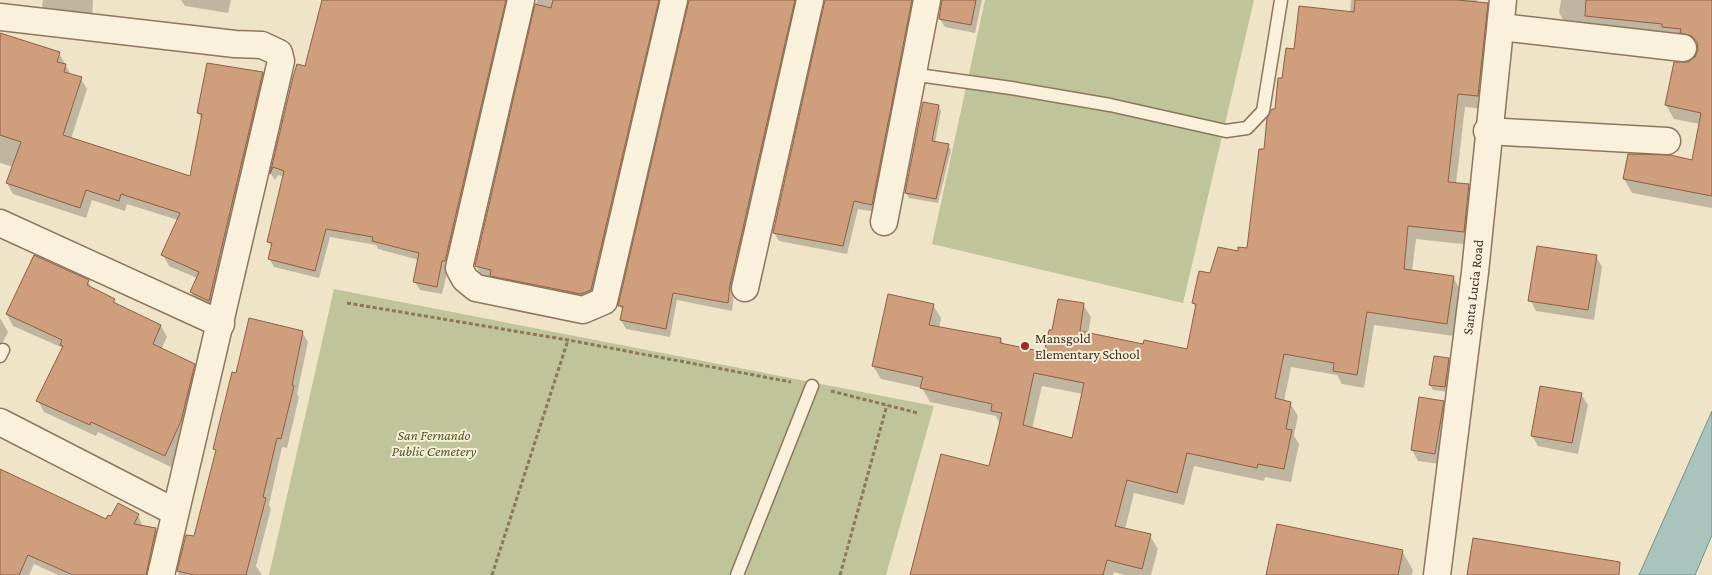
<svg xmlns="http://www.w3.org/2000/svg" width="1712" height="575" font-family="'Crimson Pro',serif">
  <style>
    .cemetery { fill: #bfc49a }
    .water { fill: #a9c4bc; stroke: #6f938a }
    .shadow { fill: #0003; fill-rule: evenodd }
    .building { fill: #cf9f7d; stroke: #8d5f41; fill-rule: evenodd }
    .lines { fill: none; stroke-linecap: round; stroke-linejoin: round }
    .service-casing { stroke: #8d765c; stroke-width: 15 }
    .minor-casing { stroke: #8d765c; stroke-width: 29 }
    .path { stroke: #8d765c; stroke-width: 3; stroke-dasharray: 4 2.5; stroke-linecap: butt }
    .service { stroke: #faf1dc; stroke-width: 12 }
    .minor { stroke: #faf1dc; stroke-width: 26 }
    .poi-dot { fill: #9e2a2b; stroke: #f7eed8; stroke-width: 2 }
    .labels { text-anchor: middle; stroke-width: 4; stroke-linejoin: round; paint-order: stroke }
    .street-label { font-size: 14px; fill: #3d2e20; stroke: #f7eed8 }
    .poi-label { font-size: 14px; fill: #3d2e20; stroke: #f7eed8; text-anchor: start }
    .park-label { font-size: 14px; font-style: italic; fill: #4d5a26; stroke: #f7eed8 }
  </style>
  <rect width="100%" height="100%" fill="#f0e4c8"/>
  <g class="cemetery">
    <path d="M985 0H1254L1183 303 932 244Z"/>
    <path d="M334 289 934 406 886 575H269Z"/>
  </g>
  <path class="water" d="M1712 411V535L1695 575H1639Z"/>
  <g class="shadow">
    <path d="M43 0H93L92 21 49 17 42 6Z"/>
    <path d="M181 0H231L228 13 185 6Z"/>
    <path d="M323 0H513L442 294 420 290 415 282 419 260 378 249 376 245 330 237 319 278 274 267 269 258 272 248 269 242 284 177 278 175 275 180 271 174 294 77 306 67Z"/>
    <path d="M537 0H666L595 299 496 284 492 277 481 274 476 266Z"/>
    <path d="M690 0H802L734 294 732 311 677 300 670 337 626 329 621 320 623 311 619 305Z"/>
    <path d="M826 0H919L876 212 858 209 847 254 779 241 774 233Z"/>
    <path d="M942 0H982L975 33 945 27 940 19Z"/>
    <path d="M1351 0H1477L1476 3 1487 4 1495 18 1485 109 1465 107 1456 184 1468 186 1476 199 1471 245 1416 239 1412 271 1453 277 1461 291 1454 336 1374 325 1364 388 1342 384 1337 375 1291 367 1284 401 1290 403 1298 416 1294 436 1299 444 1291 482 1265 477 1264 481 1194 466 1184 505 1134 493 1125 529 1150 536 1158 549 1151 575H1124L1114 572 1113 575H911L990 467 1000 424 996 416 930 402 922 388 881 379 873 366 933 305 941 318 939 328 1001 339 1004 345 1045 354 1053 332 1083 304 1091 317 1088 334 1144 346 1188 350 1196 308 1193 303 1210 274 1238 252 1248 250 1265 151 1283 79 1295 50 1350 13ZM1042 386 1083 394 1073 439 1032 429Z"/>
    <path d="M1561 0H1712V38L1566 24 1559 13Z"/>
    <path d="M0 34 59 53 71 75 81 79 87 89 71 139 191 178 202 120 198 113 262 73 268 84 215 311 197 303 191 292 197 278 169 266 163 255 178 220 127 204 125 211 92 200 86 218 13 194 7 183 13 167 0 163Z"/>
    <path d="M1712 67V208L1632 193 1624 179 1693 161 1700 124 1674 119 1666 105Z"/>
    <path d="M938 106 941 111 935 143 948 145 951 150 938 203 909 198 906 193Z"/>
    <path d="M1596 256 1602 267 1594 320 1536 311 1530 300Z"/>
    <path d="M35 257 88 281 92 289 114 300 118 306 161 326 167 337 161 350 194 365 201 376 187 433 171 467 98 432 96 436 44 412 38 401 63 348 13 326 7 315Z"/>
    <path d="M0 318 8 332 0 348Z"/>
    <path d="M302 332 308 342 297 394 299 397 287 448 282 447 269 505 271 509 256 566 262 575H178L187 536 195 538 217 454 214 449 237 374Z"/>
    <path d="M1448 359 1451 364 1448 392 1433 390 1430 385Z"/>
    <path d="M1581 394 1588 405 1578 454 1538 446 1532 436Z"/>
    <path d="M1443 402 1449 413 1441 464 1418 461 1412 450Z"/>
    <path d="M0 469 106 521 138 515 143 527 156 530 162 540 153 575H58L34 564 29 575H0Z"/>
    <path d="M1402 551 1413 570 1412 575H1268Z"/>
  </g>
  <g class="building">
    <path d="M322 0H506L445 261H442L437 287 413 282 419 253 372 241 373 237 326 229 315 271 268 259 272 243 267 242 284 171 273 167 270 174 293 77 297 64 305 66Z"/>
    <path d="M553 0H659L591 290 581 294 490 276 491 270 475 266 535 4 551 8Z"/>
    <path d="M689 0H795L730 285 728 303 673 293 666 329 620 320 623 306H618Z"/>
    <path d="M825 0H912L872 205 854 201 843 246 773 233Z"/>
    <path d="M942 0H976L971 25 939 19Z"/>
    <path d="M1355 0H1457L1488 3 1478 96 1458 94 1448 182 1469 184 1464 232 1408 226 1404 269 1454 276 1447 324 1367 312 1357 375 1333 371 1334 363 1284 354 1275 398 1291 402 1286 429 1292 430 1284 469 1258 464 1257 468 1187 453 1177 493 1127 480 1115 526 1151 534 1142 569 1107 560 1103 575H910L941 454 989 466 1002 413 991 411 992 404 920 388 923 377 872 366 888 294 934 304 929 325 1001 338 1000 343 1044 352 1049 330H1052L1058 299 1084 303 1080 331 1143 344 1144 340 1187 349 1196 304 1192 303 1199 271 1210 273 1218 247 1238 251V247L1247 248 1259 149H1264L1267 118 1272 109H1275L1278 78H1282L1286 48 1294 49 1299 6 1354 12ZM1034 373 1084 383 1072 438 1023 425Z"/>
    <path d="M1586 0H1712V196L1623 179 1628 154 1670 155 1692 160 1701 113 1665 105 1674 62H1688L1695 57 1698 50 1697 42 1692 36 1680 33 1681 29 1662 27V24L1585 16Z"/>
    <path d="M0 33 60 52 57 62 66 64 64 72 82 77 63 135 190 176 202 114 197 113 207 63 263 72 209 301 190 292 199 272 161 255 180 213 121 194 119 201 86 190 80 208 6 183 21 142 0 135Z"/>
    <path d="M923 102 939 105 932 141 949 144 936 199 905 193Z"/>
    <path d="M1537 246 1597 255 1588 310 1528 301Z"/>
    <path d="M34 255 89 280 87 285 115 299 113 302 161 325 153 344 195 364 181 421 165 456 91 422 90 425 36 401 63 346 60 345 62 340 6 314Z"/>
    <path d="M249 318 303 331 292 385 294 386 281 439 277 438 263 497 266 498 246 575H194L177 571 186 535 194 536 216 450 213 449 232 372 236 373Z"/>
    <path d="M1434 356 1449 358 1445 387 1429 385Z"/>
    <path d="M1540 386 1582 393 1572 443 1531 436Z"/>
    <path d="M1419 397 1444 401 1435 454 1411 450Z"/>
    <path d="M0 469 106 519 108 515 111 516 118 503 139 514 134 524 156 528 146 575H73L28 555 19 575H0Z"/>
    <path d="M1277 524 1403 550 1398 575H1266Z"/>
    <path d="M1473 538 1620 562 1619 575H1467Z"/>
  </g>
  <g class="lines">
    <defs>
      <g id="service">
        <path d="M911 74 1011 88 1110 105 1226 131 1247 128 1263 111 1281 0"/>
        <path d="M0 356 3 350"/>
        <path d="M737 575 812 386"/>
      </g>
      <g id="minor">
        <path d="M521 0 459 268 465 279 476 288 583 310 604 301 674 0"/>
        <path d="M0 17 235 44 262 45 279 53 281 61 161 575"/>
        <path d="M1501 27 1683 48"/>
        <path d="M1487 131 1667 141"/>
        <path d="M884 222 927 0"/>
        <path d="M0 223 221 324"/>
        <path d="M745 288 810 0"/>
        <path d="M0 422 175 512"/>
        <path id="s1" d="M1437 575 1475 272 1503 0"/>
      </g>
    </defs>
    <use href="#service" class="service-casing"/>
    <use href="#minor" class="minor-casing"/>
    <g class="path">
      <path d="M347 303 568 340 791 382"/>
      <path d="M831 391 918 413"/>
      <path d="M492 575 568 340"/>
      <path d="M840 575 887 405"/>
    </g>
    <use href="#service" class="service"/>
    <use href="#minor" class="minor"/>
  </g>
  <circle class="poi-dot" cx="1025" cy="346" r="5"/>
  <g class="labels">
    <g class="street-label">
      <text dy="5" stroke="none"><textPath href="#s1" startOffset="290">Santa Lucia Road</textPath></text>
    </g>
    <g class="poi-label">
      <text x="1035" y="343">Mansgold<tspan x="1035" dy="16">Elementary School</tspan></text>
    </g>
    <g class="park-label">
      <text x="434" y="440">San Fernando<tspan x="434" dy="16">Public Cemetery</tspan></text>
    </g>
  </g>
</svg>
